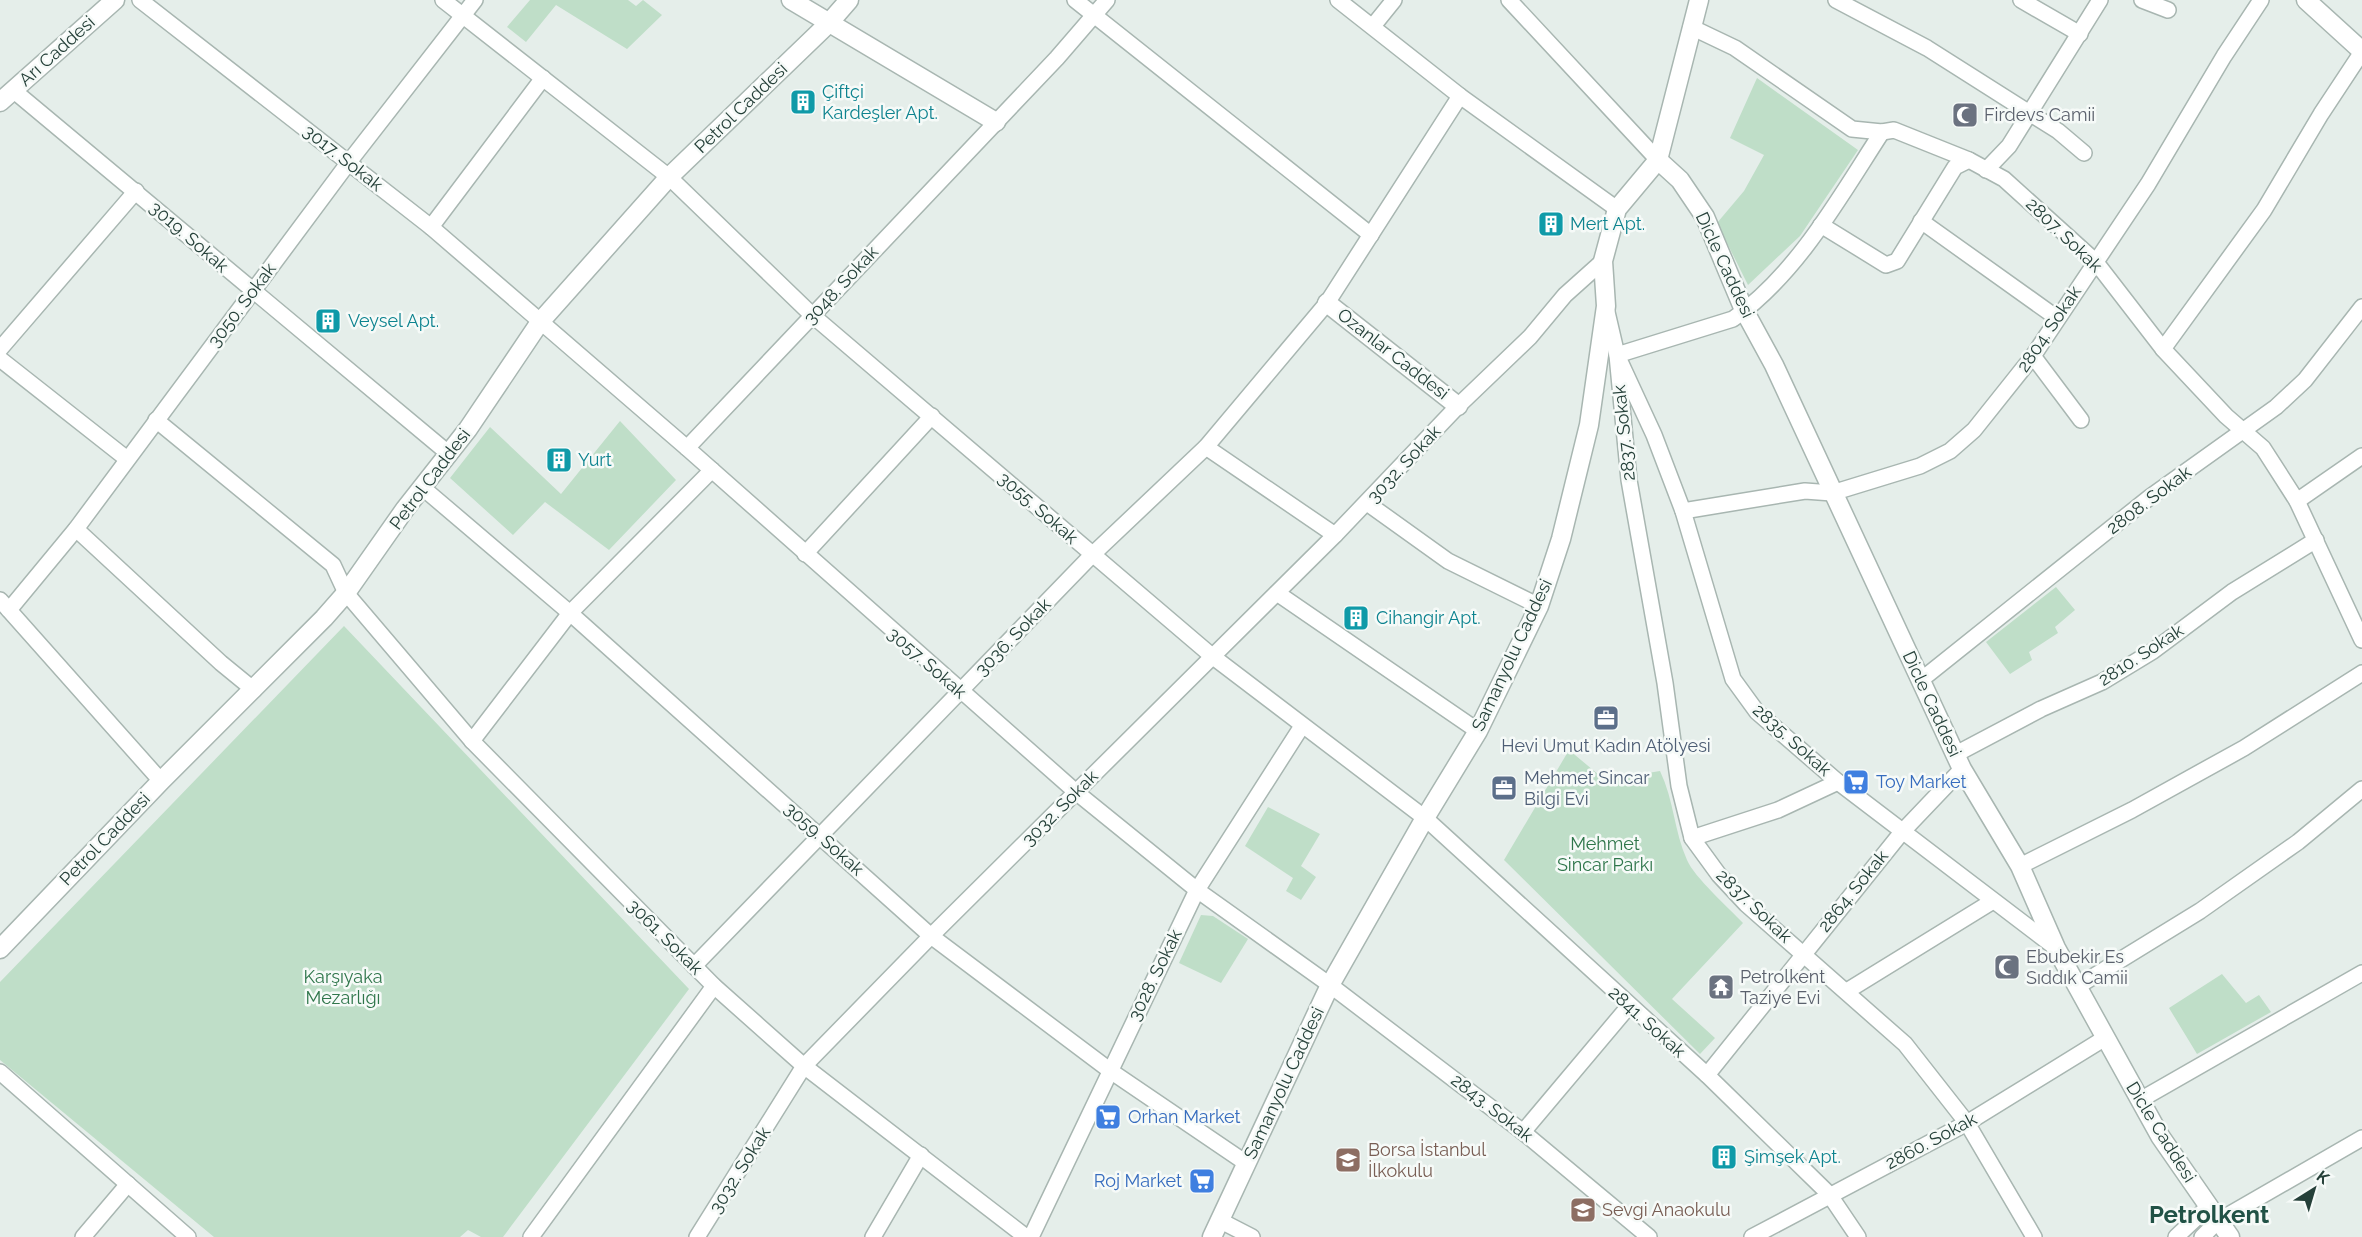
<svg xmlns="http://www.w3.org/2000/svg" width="2362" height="1237" font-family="Raleway,sans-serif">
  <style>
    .green { fill: #bfdec8 }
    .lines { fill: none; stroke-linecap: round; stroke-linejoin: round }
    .minor-casing { stroke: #a8b6b1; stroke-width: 18 }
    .tertiary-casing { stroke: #a8b6b1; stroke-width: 21 }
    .minor { stroke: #fff; stroke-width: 15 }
    .tertiary { stroke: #fff; stroke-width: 18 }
    .labels { text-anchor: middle; stroke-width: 5; stroke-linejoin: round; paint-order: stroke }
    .street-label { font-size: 18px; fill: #254039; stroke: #f6faf8 }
    .culture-label { font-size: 18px; fill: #0d838f; stroke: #f6faf8; text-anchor: start }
    .worship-label { font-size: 18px; fill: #5b616d; stroke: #f6faf8; text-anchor: start }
    .service-label { font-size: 18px; fill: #4e5e75; stroke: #f6faf8 }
    .shop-label { font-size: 18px; fill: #366cbe; stroke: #f6faf8; text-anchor: start }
    .park-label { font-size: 18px; fill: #2f764b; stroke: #f6faf8 }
    .education-label { font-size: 18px; fill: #785e54; stroke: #f6faf8; text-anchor: start }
    .district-label { font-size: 24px; font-weight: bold; fill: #215246; stroke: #f6faf8 }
  </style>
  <rect width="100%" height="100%" fill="#e5eeea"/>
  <g class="green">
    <path d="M530 0H628L636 6 643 0 662 15 627 49 556 5 526 42 507 27Z"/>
    <path d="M1757 78 1858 150 1800 236 1748 285 1717 223 1744 191 1764 155 1730 138Z"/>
    <path d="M620 421 676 480 609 550 545 502 513 535 450 478 490 427 561 494Z"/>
    <path d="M2056 587 2075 610 2055 627 2058 633 2029 652 2032 660 2010 674 1986 642Z"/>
    <path d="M344 626 689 989 503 1237H481L468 1230 460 1237H214L0 1060V982Z"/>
    <path d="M1569 750 1605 780 1660 771C1674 800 1674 831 1687 860 1694 877 1729 908 1743 923L1672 999 1715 1038 1700 1054 1504 860Z"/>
    <path d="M1268 807 1320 834 1301 866 1316 877 1301 900 1286 891 1293 878 1245 846Z"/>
    <path d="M1201 915 1213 916 1248 939 1221 983 1179 963Z"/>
    <path d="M2222 974 2246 1003 2259 995 2271 1012 2197 1054 2169 1008Z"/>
  </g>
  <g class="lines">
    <defs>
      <g id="minor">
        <path d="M140 0 431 227 687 448 1076 792 1197 890 1330 985 1523 1132 1649 1237"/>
        <path d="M443 0 669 177 812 315 1212 656 1425 818 1707 1075 1829 1194 1858 1237"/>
        <path d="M1075 0 1371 235"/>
        <path d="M1338 0 1460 96 1617 209"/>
        <path d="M1509 0 1658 160"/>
        <path d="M1836 0 1927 48 2058 131 2084 153"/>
        <path d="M2021 0 2080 34"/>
        <path d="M2142 0 2168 10"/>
        <path d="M1373 26 1394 0"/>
        <path d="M1691 27 1735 48 1852 129 1882 132 1894 130 1969 160 2004 179 2095 261 2163 349 2226 416 2263 448 2297 501 2362 640"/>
        <path d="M13 90 448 453"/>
        <path d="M1882 132C1839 198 1798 273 1733 319L1617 355 1629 480 1665 683 1679 786 1692 838 1719 875 1746 904 1905 1044 1967 1123 2034 1237"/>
        <path d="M1986 170 2009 146 2100 0"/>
        <path d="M1921 221 2057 318"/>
        <path d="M1821 225 1886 265 1897 261 1955 167 1969 160"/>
        <path d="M431 227 543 78"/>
        <path d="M1607 312 1617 355 1654 435 1683 511 1733 679 1757 712 1838 782 2056 948"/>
        <path d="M0 349 136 191"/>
        <path d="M2163 349 2264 210 2321 114 2362 52"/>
        <path d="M2033 356 2081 420"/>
        <path d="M0 359 127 459"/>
        <path d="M156 420 333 565 346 593 472 741 714 986 804 1066 1026 1237"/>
        <path d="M1206 447 1335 535"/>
        <path d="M687 448 1057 58 1107 0"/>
        <path d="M423 488 570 613 931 936 1112 1072 1246 1163"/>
        <path d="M2297 501 2362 456"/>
        <path d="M1367 503 1448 561 1539 606"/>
        <path d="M1683 511 1805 491 1832 493 1920 466 1950 451 1974 430 2033 356 2148 184 2224 56 2261 0"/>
        <path d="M76 529 221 663 254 690"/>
        <path d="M805 554 932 416"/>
        <path d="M1277 593 1478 731"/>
        <path d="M0 600 161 781"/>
        <path d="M9 610 76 529 349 162 475 0"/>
        <path d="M1921 680 2150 497 2276 407 2305 380 2362 307"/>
        <path d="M472 741 570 613 712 470"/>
        <path d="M1956 754 2041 709 2102 682 2153 651 2232 592 2316 540"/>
        <path d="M1692 838 1778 810 1838 782"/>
        <path d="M2020 866 2132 810 2244 748 2362 673"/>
        <path d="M694 966 1092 555 1206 447 1327 303 1460 96"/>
        <path d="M2078 986 2200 911 2298 842 2362 789"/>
        <path d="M1847 991 1993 901"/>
        <path d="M0 1072 188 1237"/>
        <path d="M1707 1075 1902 832 1962 769"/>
        <path d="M2140 1100 2362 973"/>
        <path d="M1523 1132 1629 1006"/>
        <path d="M1219 1220 1252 1237"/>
        <path d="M83 1237 128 1184"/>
        <path d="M531 1237 714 986"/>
        <path d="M697 1237 804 1066 931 936 1335 535 1458 406 1530 337 1565 295 1603 261"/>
        <path d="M873 1237 921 1155"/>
        <path d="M1031 1237 1197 890 1302 726"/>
        <path d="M1752 1237 1967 1123 2105 1038"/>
        <path d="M2176 1237 2209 1206"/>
        <path d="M2202 1237 2218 1221 2362 1138"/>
      </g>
      <g id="tertiary">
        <path d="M791 0 996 122"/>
        <path d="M2306 0 2362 51"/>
        <path d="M0 102 115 0"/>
        <path d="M1658 160 1680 180 1705 217 1744 310 1774 365 1962 769 2020 866 2056 948 2160 1136 2230 1237"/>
        <path d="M1327 303 1458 406"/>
        <path d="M0 949 161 781 324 618 346 593 405 509 468 429 540 322 669 177 829 23 849 0"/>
        <path d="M1212 1237 1330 985 1425 818 1478 731 1539 606 1561 539 1589 425 1606 306 1603 261 1617 209 1658 160 1699 0"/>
      </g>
    </defs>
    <use href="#minor" class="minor-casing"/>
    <use href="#tertiary" class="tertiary-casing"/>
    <use href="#minor" class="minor"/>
    <use href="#tertiary" class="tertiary"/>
  </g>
  <defs>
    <symbol id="building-square" viewBox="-11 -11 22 22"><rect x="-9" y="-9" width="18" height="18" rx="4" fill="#0f9aa8" stroke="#f6faf8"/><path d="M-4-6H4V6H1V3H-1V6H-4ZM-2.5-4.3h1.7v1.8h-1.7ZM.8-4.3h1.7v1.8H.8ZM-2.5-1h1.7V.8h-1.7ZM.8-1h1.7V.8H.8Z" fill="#fff"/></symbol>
    <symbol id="mosque-square" viewBox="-11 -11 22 22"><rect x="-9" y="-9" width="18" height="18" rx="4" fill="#6b7280" stroke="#f6faf8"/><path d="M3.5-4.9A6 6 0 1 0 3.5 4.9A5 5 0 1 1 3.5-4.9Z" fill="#fff"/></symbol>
    <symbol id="office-square" viewBox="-11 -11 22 22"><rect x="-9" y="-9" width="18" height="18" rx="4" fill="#5c6f8a" stroke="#f6faf8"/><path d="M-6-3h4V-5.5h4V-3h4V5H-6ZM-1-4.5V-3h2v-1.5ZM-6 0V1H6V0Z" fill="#fff"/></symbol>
    <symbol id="supermarket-square" viewBox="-11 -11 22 22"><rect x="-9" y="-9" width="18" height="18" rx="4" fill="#3f7fe0" stroke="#f6faf8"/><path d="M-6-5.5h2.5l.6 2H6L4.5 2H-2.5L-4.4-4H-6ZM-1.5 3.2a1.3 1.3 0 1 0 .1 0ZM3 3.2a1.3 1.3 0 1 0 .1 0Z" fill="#fff"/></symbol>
    <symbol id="temple-square" viewBox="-11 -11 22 22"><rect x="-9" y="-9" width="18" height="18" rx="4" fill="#6b7280" stroke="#f6faf8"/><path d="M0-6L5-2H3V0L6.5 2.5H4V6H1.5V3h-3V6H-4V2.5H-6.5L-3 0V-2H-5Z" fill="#fff"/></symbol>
    <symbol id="school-square" viewBox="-11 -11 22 22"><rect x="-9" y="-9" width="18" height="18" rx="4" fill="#8d6e63" stroke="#f6faf8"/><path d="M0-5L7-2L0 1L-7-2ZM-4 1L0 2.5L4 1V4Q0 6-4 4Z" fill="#fff"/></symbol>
  </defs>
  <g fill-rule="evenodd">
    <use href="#building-square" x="788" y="87" width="30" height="30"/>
    <use href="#mosque-square" x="1950" y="100" width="30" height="30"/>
    <use href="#building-square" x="1536" y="209" width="30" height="30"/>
    <use href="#building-square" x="313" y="306" width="30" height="30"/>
    <use href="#building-square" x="544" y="445" width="30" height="30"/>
    <use href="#building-square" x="1341" y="603" width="30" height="30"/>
    <use href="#office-square" x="1591" y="703" width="30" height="30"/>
    <use href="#supermarket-square" x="1841" y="767" width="30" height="30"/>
    <use href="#office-square" x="1489" y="773" width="30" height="30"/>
    <use href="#mosque-square" x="1992" y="952" width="30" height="30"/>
    <use href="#temple-square" x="1706" y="972" width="30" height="30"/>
    <use href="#supermarket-square" x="1093" y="1102" width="30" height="30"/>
    <use href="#building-square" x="1709" y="1142" width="30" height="30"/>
    <use href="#school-square" x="1333" y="1145" width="30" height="30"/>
    <use href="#supermarket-square" x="1187" y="1166" width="30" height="30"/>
    <use href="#school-square" x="1568" y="1195" width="30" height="30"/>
  </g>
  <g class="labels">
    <g class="street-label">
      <text transform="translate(57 51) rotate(-42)" y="6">Arı Caddesi</text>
      <text transform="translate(741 108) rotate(-44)" y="6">Petrol Caddesi</text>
      <text transform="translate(343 158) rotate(38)" y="6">3017. Sokak</text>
      <text transform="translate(2064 235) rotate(44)" y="6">2807. Sokak</text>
      <text transform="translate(189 237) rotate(41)" y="6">3019. Sokak</text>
      <text transform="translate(1725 265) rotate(65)" y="6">Dicle Caddesi</text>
      <text transform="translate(841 285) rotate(-47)" y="6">3048. Sokak</text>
      <text transform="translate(242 305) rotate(-53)" y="6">3050. Sokak</text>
      <text transform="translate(2049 329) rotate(-56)" y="6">2804. Sokak</text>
      <text transform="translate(1393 354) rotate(38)" y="6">Ozanlar Caddesi</text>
      <text transform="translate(1624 433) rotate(-96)" y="6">2837. Sokak</text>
      <text transform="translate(1404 464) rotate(-47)" y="6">3032. Sokak</text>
      <text transform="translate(430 479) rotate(-53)" y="6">Petrol Caddesi</text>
      <text transform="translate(2149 500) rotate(-37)" y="6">2808. Sokak</text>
      <text transform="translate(1038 508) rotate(41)" y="6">3055. Sokak</text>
      <text transform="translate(1013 637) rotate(-46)" y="6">3036. Sokak</text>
      <text transform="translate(1512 655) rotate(-65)" y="6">Samanyolu Caddesi</text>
      <text transform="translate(2141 655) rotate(-33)" y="6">2810. Sokak</text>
      <text transform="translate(927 663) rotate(41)" y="6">3057. Sokak</text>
      <text transform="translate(1932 704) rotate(65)" y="6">Dicle Caddesi</text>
      <text transform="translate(1792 740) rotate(42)" y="6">2835. Sokak</text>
      <text transform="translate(1060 808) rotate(-45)" y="6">3032. Sokak</text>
      <text transform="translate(105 839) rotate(-46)" y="6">Petrol Caddesi</text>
      <text transform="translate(824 839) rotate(42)" y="6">3059. Sokak</text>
      <text transform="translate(1853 891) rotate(-51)" y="6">2864. Sokak</text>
      <text transform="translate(1754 906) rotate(44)" y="6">2837. Sokak</text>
      <text transform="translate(665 937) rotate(45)" y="6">3061. Sokak</text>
      <text transform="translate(1155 975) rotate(-64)" y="6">3028. Sokak</text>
      <text transform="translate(1647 1022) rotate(42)" y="6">2841. Sokak</text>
      <text transform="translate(1284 1083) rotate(-65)" y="6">Samanyolu Caddesi</text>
      <text transform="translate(1492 1108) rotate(38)" y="6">2843. Sokak</text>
      <text transform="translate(2161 1132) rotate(58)" y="6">Dicle Caddesi</text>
      <text transform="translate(1931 1141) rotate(-28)" y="6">2860. Sokak</text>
      <text transform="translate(740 1170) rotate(-58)" y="6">3032. Sokak</text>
    </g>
    <g class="culture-label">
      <text x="822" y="98">Çiftçi<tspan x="822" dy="21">Kardeşler Apt.</tspan></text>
      <text x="1570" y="230">Mert Apt.</text>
      <text x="348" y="327">Veysel Apt.</text>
      <text x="578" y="466">Yurt</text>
      <text x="1376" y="624">Cihangir Apt.</text>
      <text x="1744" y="1163">Şimşek Apt.</text>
    </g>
    <g class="worship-label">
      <text x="1984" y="121">Firdevs Camii</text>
      <text x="2026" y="963">Ebubekir Es<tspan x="2026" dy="21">Sıddık Camii</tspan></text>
      <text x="1740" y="983">Petrolkent<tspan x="1740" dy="21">Taziye Evi</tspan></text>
    </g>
    <g class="service-label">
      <text x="1606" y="752">Hevi Umut Kadın Atölyesi</text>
      <text x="1524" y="784" text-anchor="start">Mehmet Sincar<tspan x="1524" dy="21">Bilgi Evi</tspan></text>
    </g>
    <g class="shop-label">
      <text x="1876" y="788">Toy Market</text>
      <text x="1128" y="1123">Orhan Market</text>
      <text x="1182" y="1187" text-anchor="end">Roj Market</text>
    </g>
    <g class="park-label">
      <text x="1605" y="850">Mehmet<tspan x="1605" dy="21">Sincar Parkı</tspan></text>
      <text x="343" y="983">Karşıyaka<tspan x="343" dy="21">Mezarlığı</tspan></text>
    </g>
    <g class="education-label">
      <text x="1368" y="1156">Borsa İstanbul<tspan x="1368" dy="21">İlkokulu</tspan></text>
      <text x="1602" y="1216">Sevgi Anaokulu</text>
    </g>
    <g class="district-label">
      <text x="2209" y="1223">Petrolkent</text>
    </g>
  </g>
  <g transform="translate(2314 1189) rotate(37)" stroke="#f6faf8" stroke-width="4.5" paint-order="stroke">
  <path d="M0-4.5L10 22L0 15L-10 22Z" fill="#254039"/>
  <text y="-9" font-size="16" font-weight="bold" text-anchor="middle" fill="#254039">K</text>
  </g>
</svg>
